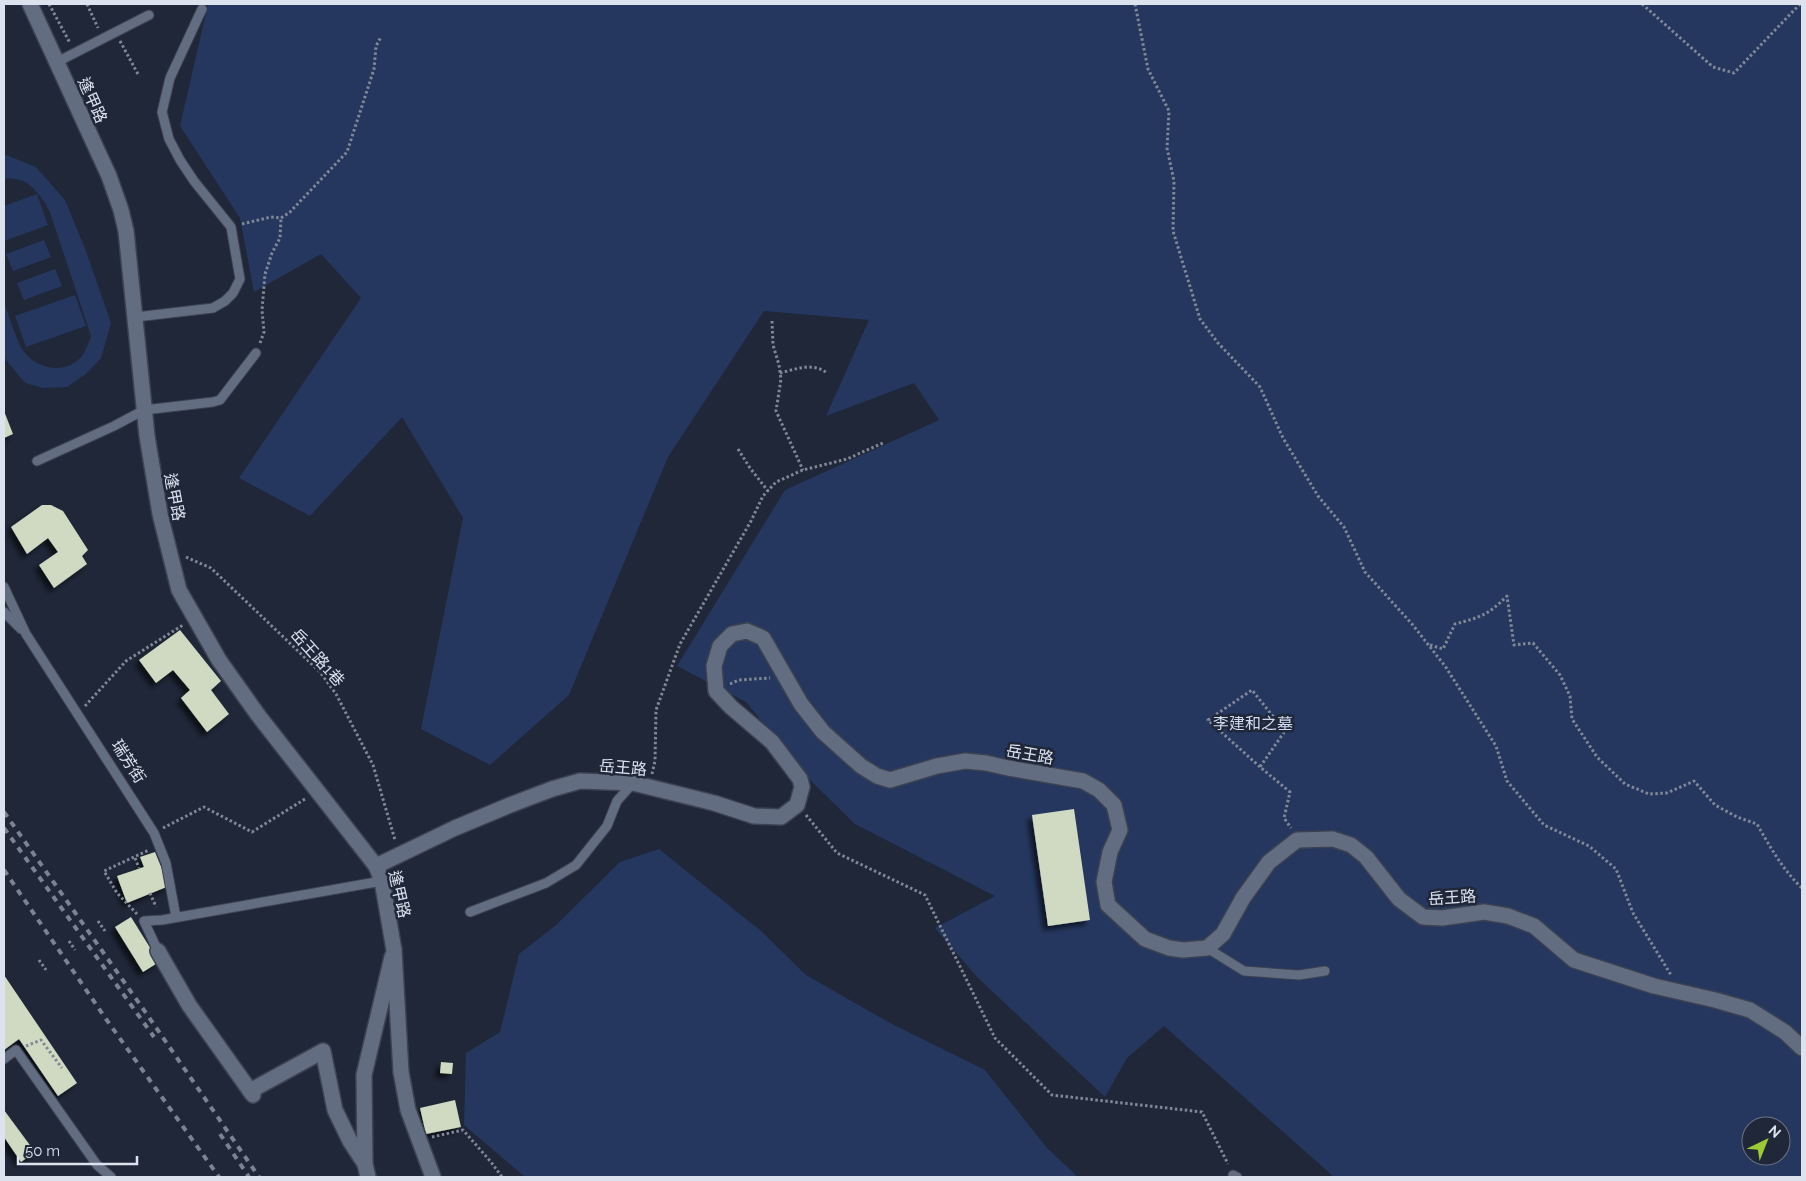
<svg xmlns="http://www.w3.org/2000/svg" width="1806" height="1181" font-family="Raleway,'Noto Sans TC',sans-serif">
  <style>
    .green { fill: #25375f; fill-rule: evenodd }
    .building { fill: #d0dac3; filter: url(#shadow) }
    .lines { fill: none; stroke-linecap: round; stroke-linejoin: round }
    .lane-casing { stroke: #3c4251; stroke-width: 11 }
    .street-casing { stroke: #3c4251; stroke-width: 18 }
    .secondary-casing { stroke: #3c4251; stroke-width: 18 }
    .path { stroke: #808795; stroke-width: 3; stroke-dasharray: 2.5 2.5; stroke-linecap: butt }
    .lane { stroke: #636d81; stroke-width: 9 }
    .street { stroke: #636d81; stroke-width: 15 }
    .secondary { stroke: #636d81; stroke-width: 15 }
    .rail { stroke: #7b8290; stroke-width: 4; stroke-dasharray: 6 6; stroke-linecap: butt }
    .labels { text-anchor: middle; stroke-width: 5; stroke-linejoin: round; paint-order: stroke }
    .street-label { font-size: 16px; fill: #dce2ee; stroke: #1f2738 }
    .park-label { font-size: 16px; fill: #d0dbef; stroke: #1f2738 }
  </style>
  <defs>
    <filter id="shadow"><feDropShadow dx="-4.5" dy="4.5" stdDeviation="2.5" flood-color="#0009"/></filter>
  </defs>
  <rect width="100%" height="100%" fill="#1f2738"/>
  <g class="green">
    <path d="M208 4H1802V1177H1334L1164 1026 1127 1058 1105 1097 977 977 935 928 995 896 855 824 811 781 746 702 677 666 785 490 939 420 914 383 826 416 869 320 764 311 668 457 569 695 490 765 421 729 463 518 402 417 310 516 239 478 361 298 321 254 254 292 240 218 180 126ZM1751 1126H1781V1156H1751Z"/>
    <path d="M6 155 36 167 65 200 86 251 111 323 101 358 86 374 67 387 43 388 25 383 6 360 4 355V302C9 315 17 344 25 353 37 368 62 374 78 360 85 355 88 344 91 336L49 210C38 191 27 176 4 179V156Z"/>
    <path d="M37 194 48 225 4 241V206Z"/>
    <path d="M44 240 51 257 13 271 6 254Z"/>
    <path d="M55 269 62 286 24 300 17 283Z"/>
    <path d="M75 295 86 326 26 347 15 316Z"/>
    <path d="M659 849 761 931 806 975 890 1023 985 1070 1047 1148 1078 1177H525L464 1125 466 1053 500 1032 519 954 556 925 620 862Z"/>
  </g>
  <g class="building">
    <path d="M4 411 13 434 4 438Z"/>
    <path d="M42 505H51L63 511 88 550 82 556 87 564 54 588 39 565 58 552 48 538 27 554 11 527Z"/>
    <path d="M180 630 221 681 211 690 229 714 207 732 181 698 190 690 173 670 156 683 139 660Z"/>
    <path d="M1074 809 1090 920 1048 926 1032 815Z"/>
    <path d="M155 852 169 886 127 903 117 876 144 867 140 857Z"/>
    <path d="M131 917 159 962 143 972 115 927Z"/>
    <path d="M4 975 77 1083 58 1096 19 1039 4 1050Z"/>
    <path d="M441 1062 453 1063 452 1074 440 1073Z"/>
    <path d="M455 1100 461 1127 426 1134 420 1108Z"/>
    <path d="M4 1110 35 1152 21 1162 4 1137Z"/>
  </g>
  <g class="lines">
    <defs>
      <g id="lane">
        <path d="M57 62 149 15"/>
        <path d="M136 317 213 308 225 301 233 293 240 279 231 227 194 181 180 160 169 139 162 112 170 78 202 9"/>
        <path d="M37 461 114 426 144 410 213 402 220 400 256 353"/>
        <path d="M4 587 26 634 154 833 166 863 176 917"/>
        <path d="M4 612 21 629"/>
        <path d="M470 912 546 883 576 865 607 826 617 801 633 783"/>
        <path d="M1207 948 1244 971 1299 975 1325 971"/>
        <path d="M158 951 144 921 162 920 382 881"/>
        <path d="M4 1059 16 1050 97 1165 111 1177"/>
        <path d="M1233 1175 1237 1177"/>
      </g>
      <g id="street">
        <path d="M158 951 189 1005 253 1095"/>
        <path d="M250 1091 323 1051 335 1110 350 1141 365 1164"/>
        <path d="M368 1177 365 1164 364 1075 392 957"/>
      </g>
      <g id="secondary">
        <path d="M30 4 109 176 121 210 126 231 147 436 160 514 179 590 219 660 258 715 376 866 382 881 394 950 401 1072 408 1110 433 1177"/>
        <path d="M376 866 455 828 510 805 552 789 580 781 633 783 714 803 754 816 781 817 797 805 802 787 800 779 772 742 731 707 716 691 714 666 720 646 732 634 747 631 763 638 801 704 823 732 861 766 877 776 890 780 937 766 965 761 986 763 1008 768 1083 781 1099 790 1114 805 1120 830 1110 852 1104 882 1108 905 1145 939 1169 948 1183 950 1207 948 1223 934 1243 898 1269 862 1297 840 1333 839 1351 845 1366 857 1399 899 1423 917 1442 918 1484 912 1508 916 1534 926 1574 960 1654 986 1715 1000 1750 1010 1785 1032 1802 1048"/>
      </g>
    </defs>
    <use href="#lane" class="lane-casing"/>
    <use href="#street" class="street-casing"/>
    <use href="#secondary" class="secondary-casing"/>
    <g class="path">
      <path d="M49 4 70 43"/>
      <path d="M87 4 98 28"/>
      <path d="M1135 4 1148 69 1169 111 1167 148 1174 181 1173 231 1200 319 1218 343 1260 387 1283 438 1318 496 1344 527 1365 572 1412 624 1445 666 1496 746 1507 781 1544 825 1589 846 1616 869 1633 913 1671 975"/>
      <path d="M1642 4 1713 67 1734 73 1800 4"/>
      <path d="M120 41 139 76"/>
      <path d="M242 224 271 217 281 218 290 212 347 152 374 69 376 46 381 37"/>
      <path d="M772 321 773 345 779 365 781 379 776 411 803 470"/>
      <path d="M260 343 264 332 262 310 265 274 272 253 280 238 281 218"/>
      <path d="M780 373C796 369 813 362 827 373"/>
      <path d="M738 449 750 468 768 491"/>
      <path d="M186 557 211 568 320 672 336 694 373 765 395 840"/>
      <path d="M1430 645 1443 649 1455 624C1481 617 1488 615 1507 596L1514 645 1533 643 1560 675 1570 696 1572 719 1597 757 1625 784 1649 794 1667 793 1694 781 1715 805 1737 817 1757 824C1770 847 1783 870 1802 888"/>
      <path d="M730 684 739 680 770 678"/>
      <path d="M85 706 126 661 183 625"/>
      <path d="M1260 767 1208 720 1252 690 1275 719 1287 728 1260 767 1290 792 1284 818 1291 828"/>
      <path d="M652 774 655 761 656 710 680 644 751 521 763 496 776 482 803 470 847 459 885 442"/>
      <path d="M806 815 837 853 925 895 995 1038 1052 1095 1202 1112 1228 1164"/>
      <path d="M163 828 204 807 252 832 305 799"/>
      <path d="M135 858 139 868"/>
      <path d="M150 893 156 907"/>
      <path d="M137 914 117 893 104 871 149 850"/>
      <path d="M98 921 105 931"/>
      <path d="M69 941 75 950"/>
      <path d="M39 960 46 970"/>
      <path d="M26 1046 41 1040 62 1068"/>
      <path d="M432 1137 463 1130 491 1162 502 1177"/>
    </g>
    <use href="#lane" class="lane"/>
    <use href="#street" class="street"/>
    <use href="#secondary" class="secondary"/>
    <g class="rail">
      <path d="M4 812 146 1013 259 1177"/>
      <path d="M4 828 154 1037"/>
      <path d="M4 870 106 1019 219 1177"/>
      <path d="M220 1134 249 1177"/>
    </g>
  </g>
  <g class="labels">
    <g class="street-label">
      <text transform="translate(93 100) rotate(66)" y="6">逢甲路</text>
      <text transform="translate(175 497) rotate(79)" y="6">逢甲路</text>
      <text transform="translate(318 657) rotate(48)" y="6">岳王路1巷</text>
      <text transform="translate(1030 754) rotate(10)" y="6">岳王路</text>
      <text transform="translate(129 761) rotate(57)" y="6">瑞芳街</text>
      <text transform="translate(623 767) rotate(5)" y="6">岳王路</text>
      <text transform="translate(400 894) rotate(77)" y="6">逢甲路</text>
      <text transform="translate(1452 897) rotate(-4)" y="6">岳王路</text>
    </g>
    <g class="park-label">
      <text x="1253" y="729">李建和之墓</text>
    </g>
  </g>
  <rect width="1806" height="1181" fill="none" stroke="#dce2ee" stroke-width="10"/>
  <g transform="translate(1766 1141) rotate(43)"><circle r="24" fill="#1f2738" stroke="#6b7281"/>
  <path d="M0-4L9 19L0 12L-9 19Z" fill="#9acb34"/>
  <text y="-8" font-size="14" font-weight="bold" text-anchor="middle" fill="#dce2ee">N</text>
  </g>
  <path d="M18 1156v8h119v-8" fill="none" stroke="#dce2ee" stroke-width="2.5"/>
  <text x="25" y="1156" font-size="15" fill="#dce2ee" stroke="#1f2738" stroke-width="4" paint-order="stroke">50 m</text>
</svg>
